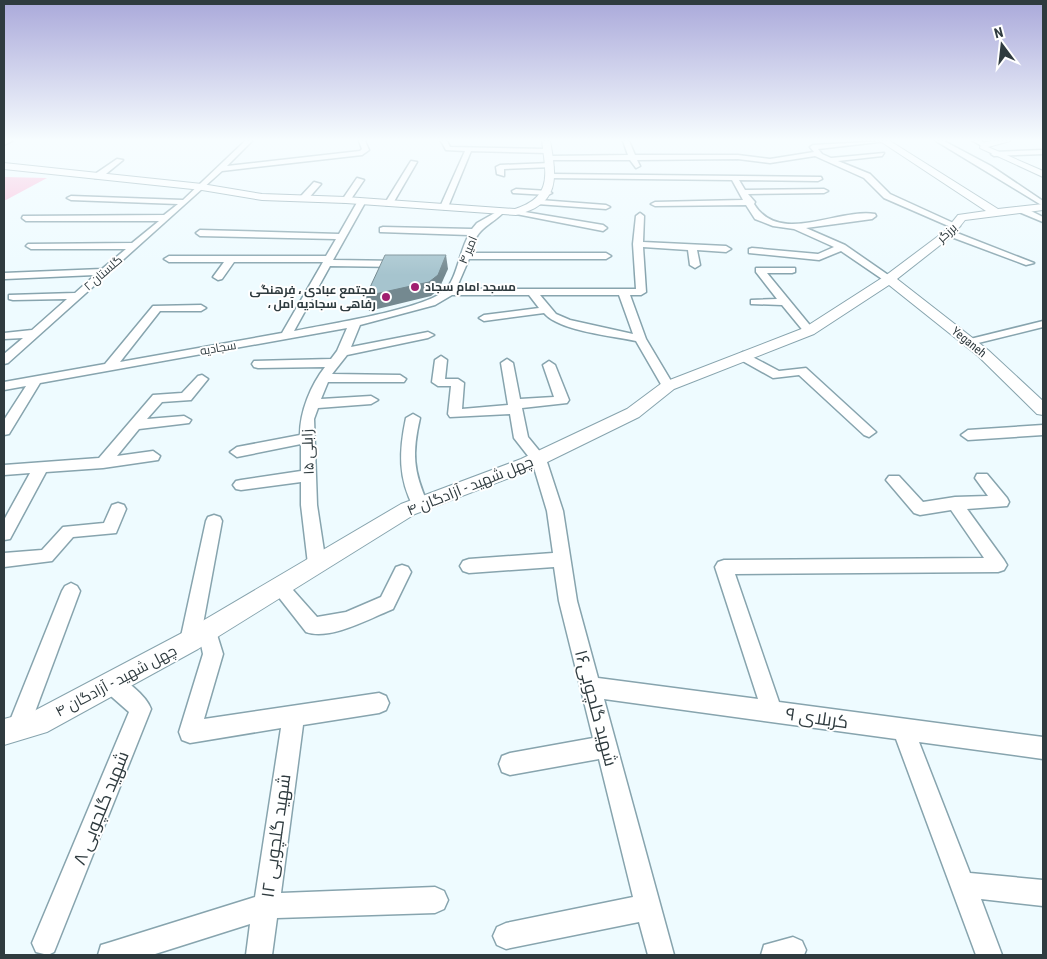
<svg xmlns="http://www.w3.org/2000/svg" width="1047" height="959" font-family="'Roboto Condensed',Cairo,sans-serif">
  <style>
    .green { fill: #fcb9d9 }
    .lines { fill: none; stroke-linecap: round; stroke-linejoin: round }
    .minor-casing { stroke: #87a4ae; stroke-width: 3 }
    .tertiary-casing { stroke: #87a4ae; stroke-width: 2 }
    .secondary-casing { stroke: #87a4ae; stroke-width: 3 }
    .minor { fill: #fff; fill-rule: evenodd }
    .tertiary { fill: #fff; fill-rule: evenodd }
    .secondary { fill: #fff; fill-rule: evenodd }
    .shaded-wall { fill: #748990 }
    .building { fill: #a6c4ce; stroke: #748990 }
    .poi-dot { fill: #a11f6f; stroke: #fff; stroke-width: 2 }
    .labels { text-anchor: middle; stroke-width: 4; stroke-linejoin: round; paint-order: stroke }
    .far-street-label { font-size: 12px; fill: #2f3b3f; stroke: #fff }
    .far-poi-label { font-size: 12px; font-weight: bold; fill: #2f3b3f; stroke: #fff; text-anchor: start }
    .street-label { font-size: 15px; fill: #2f3b3f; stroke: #fff }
    .near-street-label { font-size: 18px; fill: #2f3b3f; stroke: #fff }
  </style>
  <rect width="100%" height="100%" fill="#eefbff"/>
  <path class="green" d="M4 177 47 178 6 200H4Z"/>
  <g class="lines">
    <defs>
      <g id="minor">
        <path d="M245 141H252L227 166 360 151 362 149 359 141H365L369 150 362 155 222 171 8 363 4 364V354L23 338 4 339V333L32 330 67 299 13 300 9 299V295L75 293 95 275 5 279 4 273 102 269 126 249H31L26 246 28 244 132 243 159 221H26L22 218 23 216 164 215 178 204 71 200 67 198 71 196 183 200Z"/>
        <path d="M441 141H447L450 147 548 149 551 151 548 153 471 151 448 207 444 209 440 207 465 151 446 150Z"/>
        <path d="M623 141H629L635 155H738L770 159 814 152 810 147 813 145 887 141 818 149 822 154 831 158 884 153 882 156 838 161 870 174 890 194 960 226 953 228 884 198 864 178 815 156 770 163 738 159 637 160 640 166 636 168 630 160H549L546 158 549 156 628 155Z"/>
        <path d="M936 141H944L991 166 1043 201V206Z"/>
        <path d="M973 141H981L987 145 982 146Z"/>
        <path d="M1043 150V154L994 156 991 154 994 152Z"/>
        <path d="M117 159 123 160 101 178H95V174Z"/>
        <path d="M411 161 417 162 392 205H386L385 203Z"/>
        <path d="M550 163 553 167 504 169V176L497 174 496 167 500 165Z"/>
        <path d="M552 174 821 177 822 179 818 181 739 180 745 190 824 189 828 191 824 193 748 194 755 202 754 204C780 246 837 208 875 214L876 216 872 219 806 228 845 245 894 279 885 281 841 251 819 260 749 253V249L752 248 818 254 834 247 794 229 773 226 755 219 746 205 655 206 651 204 655 202 743 200 732 180 549 178 548 176Z"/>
        <path d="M357 178 364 180 349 202H343L342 200Z"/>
        <path d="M314 182 321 184 307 200H301V196Z"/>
        <path d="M516 189 548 191 552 193 548 195 513 193 512 191Z"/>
        <path d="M359 199 366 201 333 260 400 261 405 264 400 267 330 266 294 331C323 325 427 309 445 290 457 279 460 249 469 235L380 232V228L383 227 472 229 477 223 500 210 504 212C489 227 475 228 471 253H606L611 256 606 259H469L456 289H636L633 244 636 216 640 213 644 216 643 242 726 246 731 249 726 252 697 250 700 265 695 268 690 265 688 250 643 247 646 292 641 295H630L646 339 674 386 668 390 662 386 636 341C613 336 559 331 544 313L484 321 479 318 484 315 539 308 529 295H452L435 305 360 325 351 347 428 332 434 335 428 338 347 355 332 374 400 375 406 379 404 382H328L321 399 371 396 378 400 371 404 318 408 314 419 317 505 326 564 323 569 317 571 311 569 308 564 301 505V482L241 490 236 489 233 485 236 481 241 480 301 471V444L237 457 230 452 237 447 300 435C300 411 311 385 325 367L258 368 254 367 252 364 254 361 331 359 337 351 347 328 40 383 9 434 4 435V420L26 386 4 390V382L105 364 153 306 201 305 206 308 201 311H160L120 362 282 333 323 262H234L222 279 218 280 213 277 224 262H169L164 259 169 256H326L336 239 200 236 196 233 200 230 339 234ZM540 295H619L633 334 570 320 556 314Z"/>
        <path d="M540 200 606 205 610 207 606 209 537 204V200Z"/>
        <path d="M1019 208H1025L1043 217V222L1019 212Z"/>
        <path d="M513 210 603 225 607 228 603 231 516 214 512 212Z"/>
        <path d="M946 231H952L1034 263 1026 265 946 235Z"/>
        <path d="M756 268H795V272L792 273H767L813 329V333H805L782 305 751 304V300L777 299 756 272Z"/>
        <path d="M1043 321V327L970 345 964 342 966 340Z"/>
        <path d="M743 352 779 371 806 368 876 432 869 437 864 435 799 375 773 378 739 359 737 356Z"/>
        <path d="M441 356 447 360 445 379H458L464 383 462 409 508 405 501 363 507 359 513 363 520 399 554 397 543 365 549 361 555 365 569 400 567 403 522 408 528 437 546 459 563 511 577 601 598 678 758 699 715 567 718 562 724 560 984 558 951 510 920 515 914 513 886 480 889 476H899L923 502 955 497 988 496 975 478 977 474H987L1007 498 1009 502 1007 506 967 509 1004 560 1007 565 1004 570 998 572 735 574 779 702 1043 737V759L919 742 970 873 1043 880V906L981 899 1002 955H976L896 739 604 699 674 955H648L639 922 506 949 497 945 493 936 497 927 506 923 633 897 599 759 510 775 502 772 499 764 502 756 510 753 593 738 559 601 554 567 469 573 463 571 460 566 463 561 469 559 553 553 547 511 532 461 514 438 510 414 450 417 448 414 451 386H438L432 382 435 360Z"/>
        <path d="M202 375 208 379 191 400 162 402 147 419 184 416 191 420 189 423 139 429 117 456 153 451 160 456 158 460 103 468 46 472 10 539 4 540V520L30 473 4 475V465L99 458 153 395 182 393 198 376Z"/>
        <path d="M413 414 420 418C412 453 413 471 428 504L426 508H414C398 478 399 451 406 418Z"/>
        <path d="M1043 425V435L968 440 961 435 968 430Z"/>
        <path d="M118 503 124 505 126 509 116 533 73 537 52 561 4 567V553L42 550 63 527 104 523 112 505Z"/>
        <path d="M214 515 220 517 222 521 203 624 207 623 214 625 223 654 204 719 379 693 386 696 389 703 386 710 379 713 303 725 281 893 435 887 444 891 448 900 444 909 435 913 277 918 272 955H246L250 924 152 955H98L101 945 111 942 255 897 281 728 190 743 182 740 179 732 203 654 200 640 197 647 190 650 183 647 180 641 206 521 208 517Z"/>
        <path d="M402 565 408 567 411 572 393 609C371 618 330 641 306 632L270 586 273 581 279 579 285 581 317 617 346 612 381 597 396 567Z"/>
        <path d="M71 583 77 586 80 591 26 736 18 739 10 736 7 728 62 591 65 586Z"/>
        <path d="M111 673C125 679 146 695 151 709L54 952 48 955 36 952 32 943 129 712 104 690 101 683 104 676Z"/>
        <path d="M793 937 802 941 806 950 804 955H761L764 945Z"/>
      </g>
      <g id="tertiary">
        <path d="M542 141H550C557 179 560 204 516 215L346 203 262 200 202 190 4 169V163L202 184 262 194 346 197 515 209C553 197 546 174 542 141Z"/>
        <path d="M880 141H890L998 209 1043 204V210L965 220 953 235 897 279 988 350 1043 401V415L1037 414 978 356 889 285 814 334 674 389 639 417 533 469 415 514 198 649 47 732 4 745V719L34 711 182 633 401 504 521 459 627 409 662 383 804 328 885 276 945 231 958 215 986 211Z"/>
        <path d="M993 141H1010L988 147 1043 171V177L980 148 981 143Z"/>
      </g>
      <path id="secondary" d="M4 141H12L4 145Z"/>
    </defs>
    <use href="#minor" class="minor-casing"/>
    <use href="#tertiary" class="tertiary-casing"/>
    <use href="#secondary" class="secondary-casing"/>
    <use href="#minor" class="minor"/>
    <use href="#tertiary" class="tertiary"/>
    <use href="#secondary" class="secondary"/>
  </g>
  <path class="shaded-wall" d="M446 255 448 269 439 289 431 296 369 311 366 296Z"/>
  <path class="building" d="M385 255H446L438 275 429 282 366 296Z"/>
  <linearGradient id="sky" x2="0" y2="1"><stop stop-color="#aaa9da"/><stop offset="0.51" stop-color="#f7fdff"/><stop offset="1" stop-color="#f7fdff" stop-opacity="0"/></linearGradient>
  <rect width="1047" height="275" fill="url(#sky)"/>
  <g class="poi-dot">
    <circle cx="415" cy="287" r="5"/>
    <circle cx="386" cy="297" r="5"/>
  </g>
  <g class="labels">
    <g class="far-street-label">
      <text transform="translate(947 233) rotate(-42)" y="4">برزگر</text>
      <text transform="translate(468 250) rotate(-67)" y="4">امیر ۴</text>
      <text transform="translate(103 273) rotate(-41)" y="4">گلستان ۲</text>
      <text transform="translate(969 342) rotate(39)" y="4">Yeganeh</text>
      <text transform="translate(218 348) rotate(-10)" y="4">سجادیه</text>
    </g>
    <g class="far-poi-label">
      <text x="425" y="291">مسجد امام سجاد</text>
      <text x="376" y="294" text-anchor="end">مجتمع عبادی ، فرهنگی<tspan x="376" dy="14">، رفاهی سجادیه آمل</tspan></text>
    </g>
    <g class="street-label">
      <text transform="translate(308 452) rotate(-92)" y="5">زابلی ۱۵</text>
      <text transform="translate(470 486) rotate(-22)" y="5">چهل شهید - آزادگان ۴</text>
      <text transform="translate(116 681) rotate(-28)" y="5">چهل شهید - آزادگان ۴</text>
    </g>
    <g class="near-street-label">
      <text transform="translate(596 708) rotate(75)" y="6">شهید گلچوبی۱۶</text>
      <text transform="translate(817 718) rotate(8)" y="6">کربلای ۹</text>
      <text transform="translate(101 808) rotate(-68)" y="6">شهید گلچوبی ۸</text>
      <text transform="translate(276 836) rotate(-82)" y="6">شهید گلچوبی ۱۲</text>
    </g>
  </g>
  <rect width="1047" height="959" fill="none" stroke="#2f3b3f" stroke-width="10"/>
  <g transform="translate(1002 45) rotate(345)" stroke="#ffffff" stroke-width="4" paint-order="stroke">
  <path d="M0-4L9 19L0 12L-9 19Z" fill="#2f3b3f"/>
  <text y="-8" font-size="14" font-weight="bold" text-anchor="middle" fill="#2f3b3f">N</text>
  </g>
</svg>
